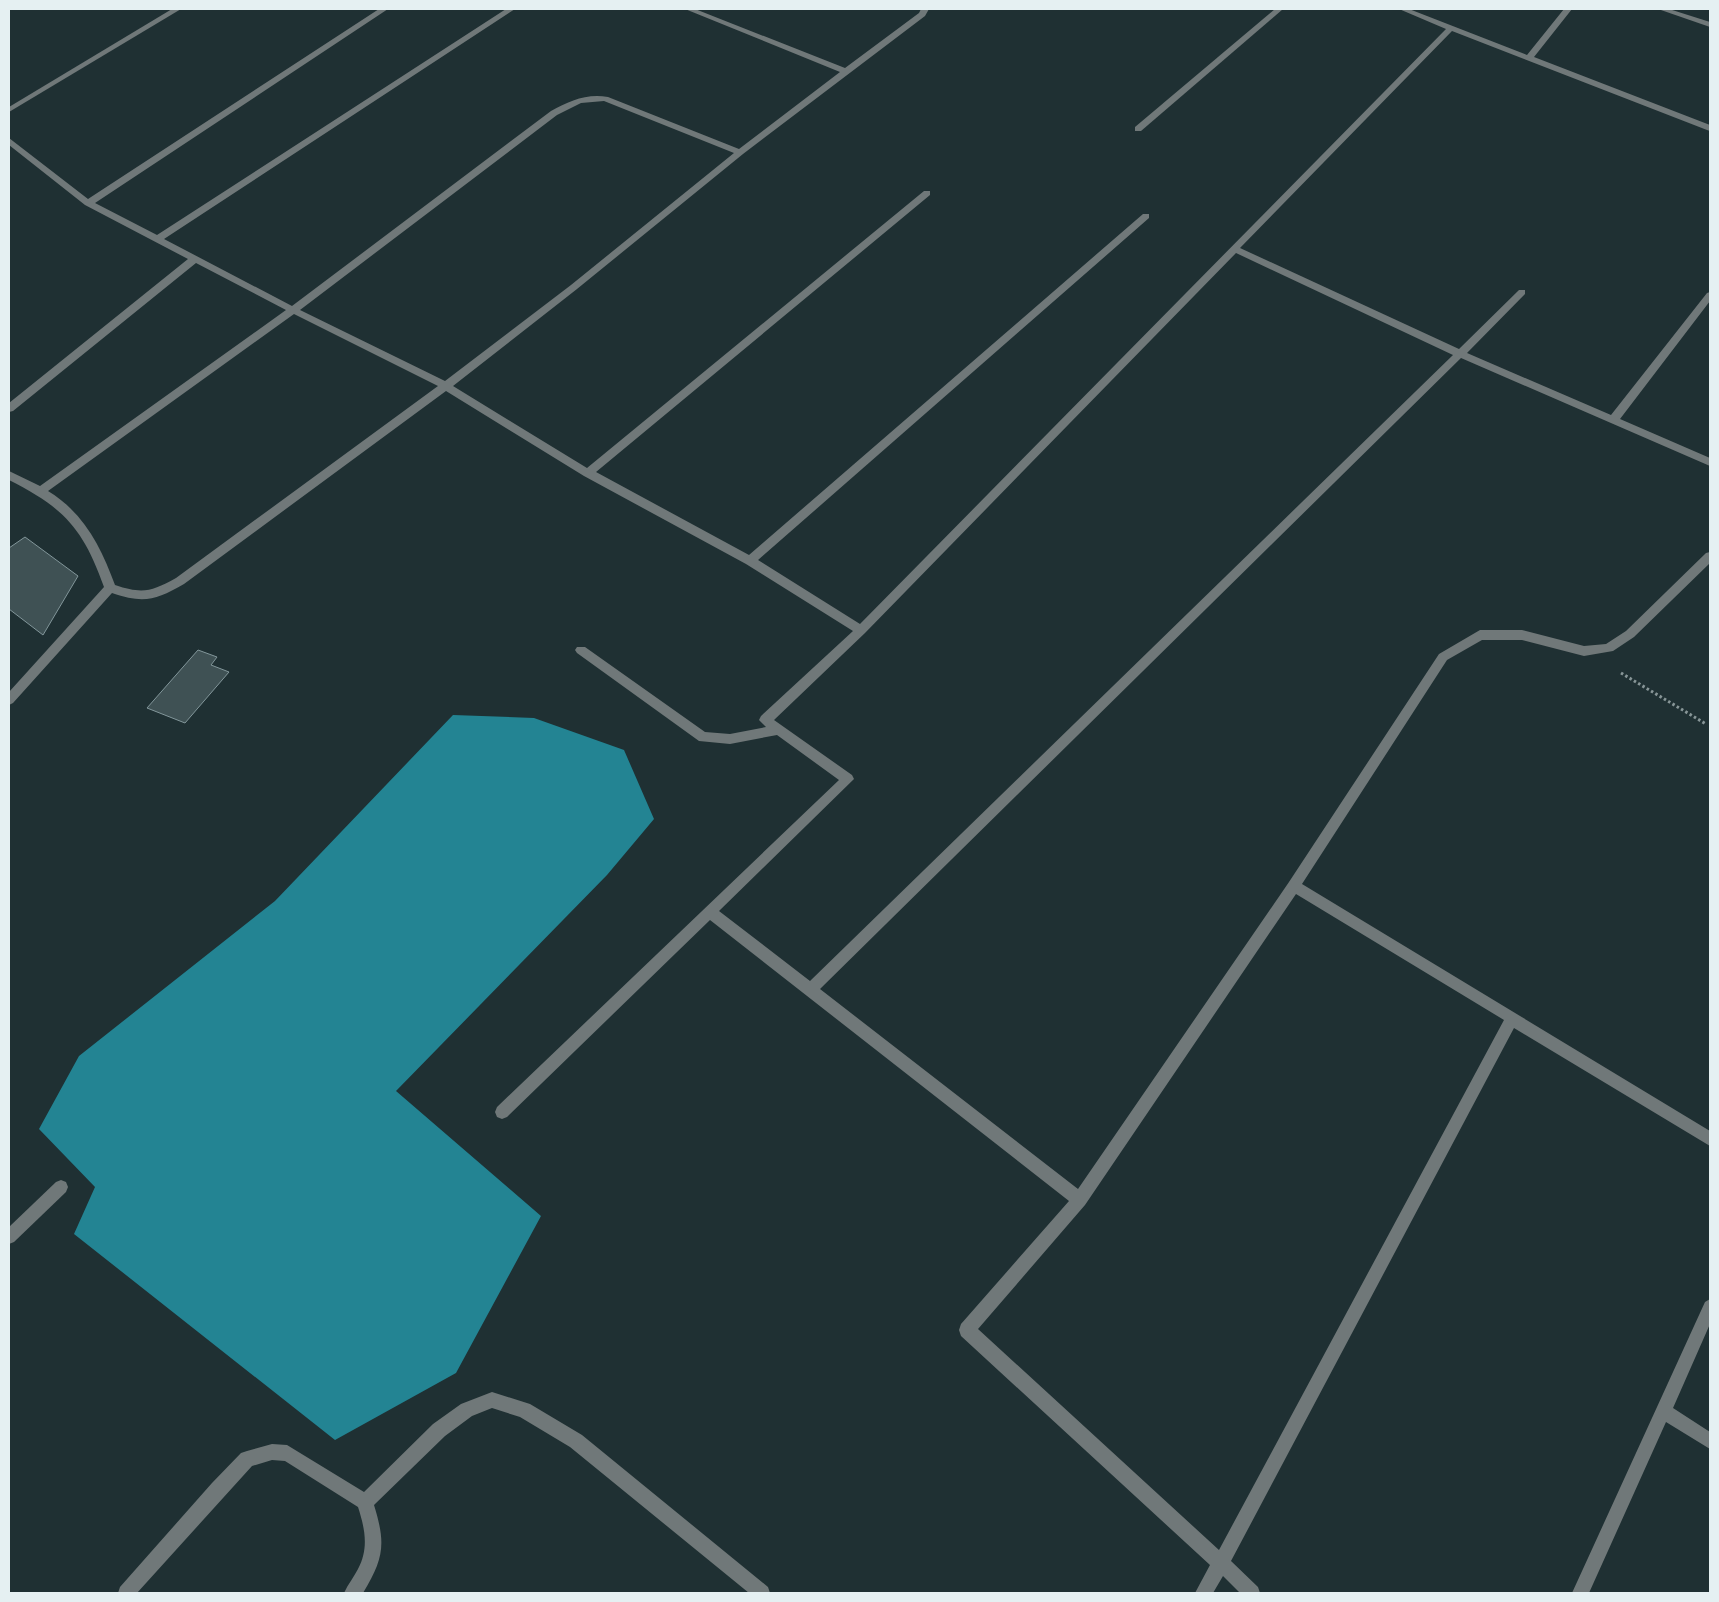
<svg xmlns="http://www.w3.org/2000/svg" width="1719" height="1602" font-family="Roboto,sans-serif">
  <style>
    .water { fill: #238493 }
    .building { fill: #3f5154; stroke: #82969a }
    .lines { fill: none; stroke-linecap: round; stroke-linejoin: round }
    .path { stroke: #879597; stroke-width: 3; stroke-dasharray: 2.5 2.5; stroke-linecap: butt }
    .minor { fill: #707879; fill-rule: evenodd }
  </style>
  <rect width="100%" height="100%" fill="#1f3033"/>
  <path class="water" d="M453 715 534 718 624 750 654 819 607 875 396 1091 541 1216 456 1373 335 1440 74 1234 95 1187 39 1129 79 1056 275 901Z"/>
  <g class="building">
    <path d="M25 537 78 576 43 635 9 609V548Z"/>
    <path d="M198 650 217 657 211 665 229 672 185 723 147 708Z"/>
  </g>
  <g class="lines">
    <path class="path" d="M1621 673 1706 724"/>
    <g class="minor">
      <path d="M172 9H181L9 112V107Z"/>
      <path d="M379 9H388L95 203 157 235 506 9H515L164 239 292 306 551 111C569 101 587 93 608 97L739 149 840 72 685 9H695L845 68 919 13 921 9H929L925 16 743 154 577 289 453 386 587 468 924 191H930V195L596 472 749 555 1143 214H1149V218L758 560 860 624 1446 29 1399 9H1409L1527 55 1564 9H1572L1534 57 1710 125V131L1707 130 1452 31 1240 248 1459 349 1519 290H1525V294L1467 353 1611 415 1707 293 1710 292V301L1620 419 1710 458V466L1461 358 820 989 1078 1189 1289 882 1439 654 1480 630H1522L1584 646 1606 644 1626 631 1706 553 1710 552V563L1634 637 1613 651 1584 656 1522 640H1482L1447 660 1302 884 1710 1131V1146L1514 1028 1231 1561 1258 1587 1260 1593H1240L1223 1576 1213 1593H1195L1210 1565 961 1336 959 1330 961 1324 1069 1201 710 920 507 1117 502 1119 497 1117 495 1112 497 1107 839 780 777 735 730 744 699 741 577 653 575 650 577 647H585L705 732 730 734 766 727 759 720 761 716 853 631 746 564 584 476 446 391 184 584C156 600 144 604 112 593L13 703 9 705V692L104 587C83 528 64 508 9 480V471L40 486 286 310 196 263 13 411 9 412V403L188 259 85 205 9 145V138L88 199ZM604 101 734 153 571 285 445 381 300 310 557 115 581 103ZM1236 253 1453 355 810 981 719 911 854 779 852 775 774 720 865 633ZM294 314 438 386 176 578C151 592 142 594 115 585 101 547 84 513 48 491ZM1296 894 1504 1020 1219 1550 978 1329 1085 1205Z"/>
      <path d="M1275 9H1283L1141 131H1135V127Z"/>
      <path d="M1658 9H1669L1710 22V27Z"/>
      <path d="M61 1180 66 1182 68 1187 66 1192 14 1242 9 1244V1227L56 1182Z"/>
      <path d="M1710 1299V1324L1673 1408 1710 1432V1449L1666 1422 1589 1593H1572L1705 1302Z"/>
      <path d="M492 1392 530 1404 582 1435 768 1587 770 1593H749L570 1447 520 1417 492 1408 472 1416 445 1436 374 1505C386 1544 384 1558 363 1593H344C348 1584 354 1577 358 1569 369 1548 365 1529 358 1507L285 1461 272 1460 252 1466 137 1593H118L120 1587 212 1483 241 1453 247 1451 272 1444 287 1445 364 1492 433 1424 461 1404Z"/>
    </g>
  </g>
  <rect width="1719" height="1602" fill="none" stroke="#e5f0f2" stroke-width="20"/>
</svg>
